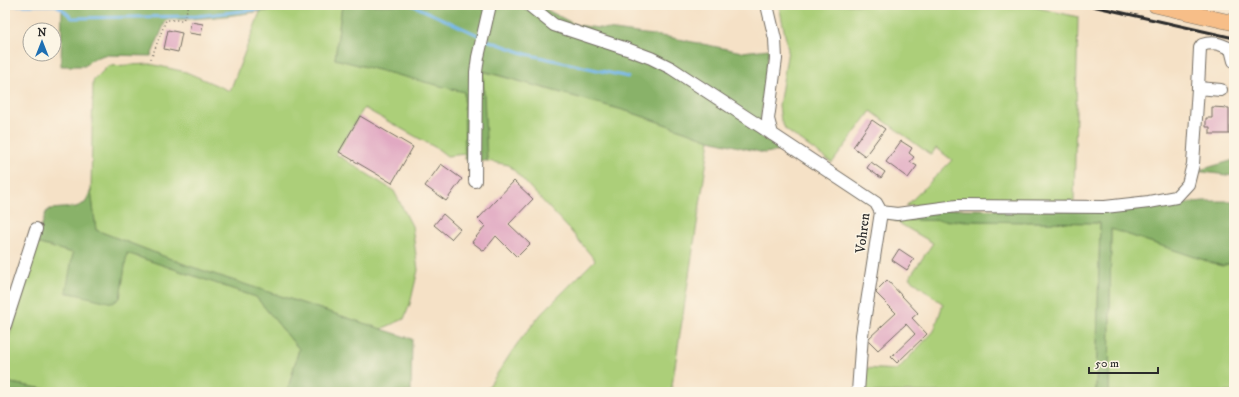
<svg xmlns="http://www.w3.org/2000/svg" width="1239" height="397" font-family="'IM FELL DW Pica',serif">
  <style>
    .green { fill: #accf79; stroke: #6c7d52 }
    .forest { fill: #89b269; stroke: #5a6e4a }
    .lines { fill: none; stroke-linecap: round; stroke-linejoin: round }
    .stream { stroke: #78b9ed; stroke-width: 3 }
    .building { fill: #e1a9c2 }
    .minor-casing { stroke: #726b61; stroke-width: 14 }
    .major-casing { stroke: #726b61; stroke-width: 16 }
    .path { stroke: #726b61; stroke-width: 1.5; stroke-dasharray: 1 3; stroke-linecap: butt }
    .minor { stroke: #fff; stroke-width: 12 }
    .major { stroke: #f7be88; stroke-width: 15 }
    .rail { stroke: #2b2b2b; stroke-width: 3 }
    .labels { text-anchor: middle; stroke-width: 3; stroke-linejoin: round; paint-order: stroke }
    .street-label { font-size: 14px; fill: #2b2b2b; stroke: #fcf5e5 }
  </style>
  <rect width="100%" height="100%" fill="#fcf5e5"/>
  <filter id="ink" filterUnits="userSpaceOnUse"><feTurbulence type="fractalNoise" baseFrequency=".025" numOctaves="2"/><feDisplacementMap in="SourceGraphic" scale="8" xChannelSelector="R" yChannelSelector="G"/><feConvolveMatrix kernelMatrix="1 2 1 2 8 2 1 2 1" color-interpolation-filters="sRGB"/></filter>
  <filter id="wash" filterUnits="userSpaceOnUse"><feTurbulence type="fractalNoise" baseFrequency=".012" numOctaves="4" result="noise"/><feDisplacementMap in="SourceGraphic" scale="16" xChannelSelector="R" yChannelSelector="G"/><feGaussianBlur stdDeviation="0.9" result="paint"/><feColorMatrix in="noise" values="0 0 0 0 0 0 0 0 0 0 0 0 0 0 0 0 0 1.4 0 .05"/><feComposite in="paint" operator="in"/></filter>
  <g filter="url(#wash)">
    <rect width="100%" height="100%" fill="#f5e1c6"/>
    <g class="green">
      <path d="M308 5H342L335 59 465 92V154L447 156 438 149 364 108 336 154 394 191 412 226 418 270 410 304 404 319 381 329 189 266 96 230 91 190 93 81 108 66 150 64 186 72 230 91 260 12Z"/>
      <path d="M779 5H1025L1078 17 1074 202 958 203 906 206 952 160 936 148 931 155 871 111 832 163 786 130 781 121 779 106 788 50Z"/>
      <path d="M482 71 630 112 710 140 671 392H485L517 344 542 313 595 260 570 230 509 165 487 161Z"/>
      <path d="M890 218 907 220 1100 223 1096 392H862L863 368 897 370 934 331 943 304 909 278 933 243Z"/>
      <path d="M1111 229 1222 266 1234 262V392H1109Z"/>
      <path d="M36 243 73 253 67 293 120 298 127 253 256 297 299 349 287 392H61L5 382V351Z"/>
    </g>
    <g class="forest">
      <path d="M62 5H293C251 14 209 19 166 20L151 56 104 55 91 60 85 66H61Z"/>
      <path d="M342 5H540L547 10 576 25 668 37 742 52 769 49 759 135 782 151 764 153 710 140 630 112 483 71 487 161 465 159 464 92 335 59Z"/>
      <path d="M1234 160V176L1196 171Z"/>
      <path d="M91 190 96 230 189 266 412 339 411 392H287L299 349 256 297 127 253 120 298 113 303 66 292 73 253 36 243 46 212 50 209 76 207 85 203Z"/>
      <path d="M1203 201H1234V262L1222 266 1111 229 1109 392H1096L1100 223 907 220 906 215 955 209 1117 211Z"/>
      <path d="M5 382 61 392H5Z"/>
    </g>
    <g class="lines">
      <g class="stream">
        <path d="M5 5H56L62 9 72 18 197 16 298 5"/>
        <path d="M412 5 478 35"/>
        <path d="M487 40 526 54 628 77"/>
      </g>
    </g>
    <g id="blocks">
      <g class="building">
        <path d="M191 22 203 24 201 35 189 33Z"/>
        <path d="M168 30 182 33 178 52 164 49Z"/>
        <path d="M1212 107 1229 108V134H1210V127H1206V118H1212Z"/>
        <path d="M360 116 413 147 392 183 339 152Z"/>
        <path d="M872 120 885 129 865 156 853 147Z"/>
        <path d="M901 141 912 148 909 153 914 157 910 162 917 166 908 178 886 162Z"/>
        <path d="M871 162 885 172 881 178 867 168Z"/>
        <path d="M441 164 462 179 446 201 425 186Z"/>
        <path d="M514 181 533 199 509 224 530 244 517 257 496 236 484 251 472 242 485 226 478 219Z"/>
        <path d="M443 214 460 229 451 239 434 225Z"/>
        <path d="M899 249 914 259 907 270 892 260Z"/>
        <path d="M887 280 918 313 912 318 927 334 897 363 891 357 915 334 906 324 878 350 869 341V338L896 313 876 293 877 290Z"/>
      </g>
    </g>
  </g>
  <g filter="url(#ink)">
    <use href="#blocks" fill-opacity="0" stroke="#726b61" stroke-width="1"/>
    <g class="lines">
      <defs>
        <g id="minor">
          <path d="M529 5 554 25 627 49 651 58 671 68 772 134"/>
          <path d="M767 5 775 39 776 59 768 119 772 134 876 203 881 212 862 335 858 392"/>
          <path d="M1198 88 1200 48 1202 45C1213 41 1220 44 1231 49L1234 61"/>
          <path d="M475 181 476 72 478 57 490 5"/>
          <path d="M881 212 897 214 957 206 1105 207 1149 202 1176 197 1188 184 1193 164 1198 88 1221 90"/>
          <path d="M5 325 36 229"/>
        </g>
        <path id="major" d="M1155 5 1234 23"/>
      </defs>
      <use href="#minor" class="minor-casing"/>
      <use href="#major" class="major-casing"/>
      <path class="path" d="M151 59 166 20H183L189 5"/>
      <use href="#minor" class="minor"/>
      <use href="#major" class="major"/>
      <path class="rail" d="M1088 5 1234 38"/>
    </g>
  </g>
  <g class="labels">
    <g class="street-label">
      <text transform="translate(862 233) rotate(-83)" y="5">Vohren</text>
    </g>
  </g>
  <rect width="1239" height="397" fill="none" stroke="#fcf5e5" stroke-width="20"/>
  <g transform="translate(42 42)"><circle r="19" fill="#fcf5e5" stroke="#a8a49b"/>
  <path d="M0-3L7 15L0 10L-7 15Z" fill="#1f6fb2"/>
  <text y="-6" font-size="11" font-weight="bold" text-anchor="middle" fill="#2b2b2b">N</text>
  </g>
  <path d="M1089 367v6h69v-6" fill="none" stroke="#2b2b2b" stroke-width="2"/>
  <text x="1095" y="367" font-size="12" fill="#2b2b2b" stroke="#fcf5e5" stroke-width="3" paint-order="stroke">50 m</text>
</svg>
